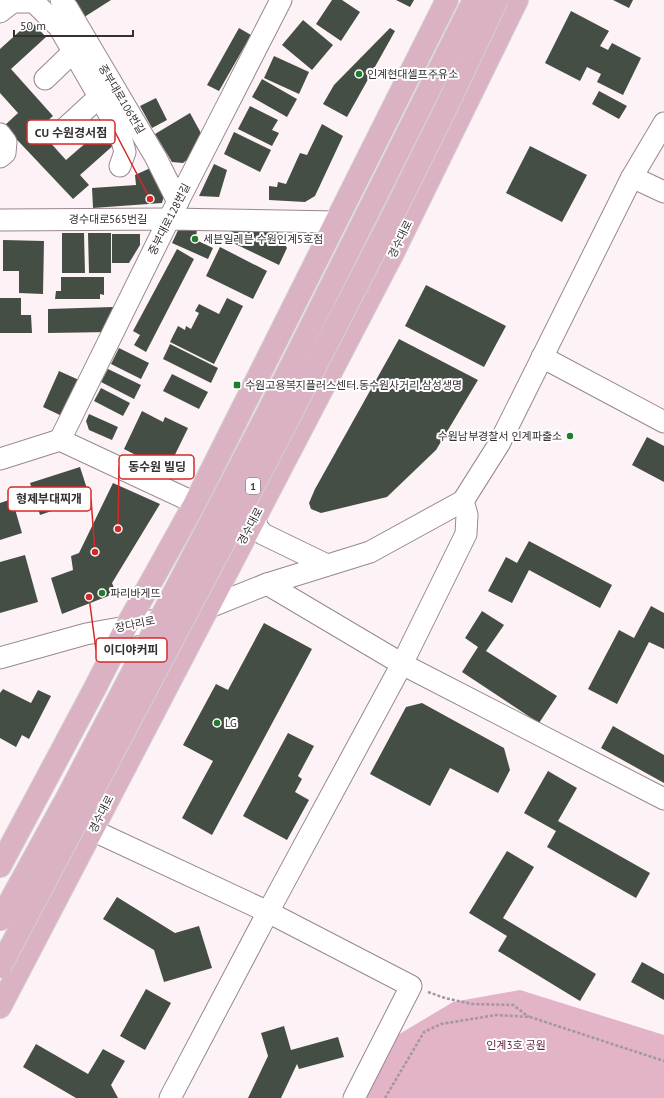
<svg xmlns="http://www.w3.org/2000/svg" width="664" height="1098" font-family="'PT Sans','Noto Sans KR',sans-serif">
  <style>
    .green { fill: #e3b3c8 }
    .building { fill: #454e44 }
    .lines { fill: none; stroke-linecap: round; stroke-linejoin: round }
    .minor-casing { stroke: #97888e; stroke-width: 23 }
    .major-casing { stroke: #d3d1d2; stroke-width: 24 }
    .path { stroke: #a1989c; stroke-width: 2.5; stroke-dasharray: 3 2; stroke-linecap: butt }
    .minor { stroke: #fff; stroke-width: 21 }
    .major { stroke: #dbb2c4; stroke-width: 22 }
    .major-bridge-casing { stroke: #d3d1d2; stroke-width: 24; stroke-linecap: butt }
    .major-bridge { stroke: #dbb2c4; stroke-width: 22 }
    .poi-dot { fill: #217d2d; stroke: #fff; stroke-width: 1.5 }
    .labels { text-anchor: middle; stroke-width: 4; stroke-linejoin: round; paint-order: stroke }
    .shield { fill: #fff; stroke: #726e70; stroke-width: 1 }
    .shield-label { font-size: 10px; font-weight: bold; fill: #363033 }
    .poi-label { font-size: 11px; fill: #363033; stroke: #fff; text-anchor: start }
    .street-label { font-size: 11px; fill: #363033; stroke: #fff }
    .park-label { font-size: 11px; fill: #5f2643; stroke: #fff }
    .leader { fill: none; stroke: #d62828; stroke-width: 1.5 }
    .callout-dot { fill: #d62828; stroke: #fff; stroke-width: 1.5 }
    .callout { fill: #fff; stroke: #d62828; stroke-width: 1.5 }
    .callout-label { font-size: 12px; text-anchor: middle; font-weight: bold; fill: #363033 }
  </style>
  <rect width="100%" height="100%" fill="#fdf3f7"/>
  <path class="green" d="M520 990 664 1035V1098H352L376 1048 453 1002Z"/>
  <g class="building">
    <path d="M64 0H111L78 21Z"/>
    <path d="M332 0H342L360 12 341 41 316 24Z"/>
    <path d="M396 0H414L410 7Z"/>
    <path d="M613 0H633L629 8Z"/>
    <path d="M571 11 609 31 600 46 608 50 612 43 641 58 623 95 597 82 601 74 587 67 580 81 545 63Z"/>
    <path d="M303 20 333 45 312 70 282 45Z"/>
    <path d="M31 21 46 37 11 69 53 116 38 129 66 160 103 128 116 143 80 175 89 185 73 199 4 126 18 113 0 93V49Z"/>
    <path d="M239 28 251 35 219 91 207 85Z"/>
    <path d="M390 28 395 31 347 117 323 104 334 85Z"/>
    <path d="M274 56 309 72 299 94 264 78Z"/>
    <path d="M262 79 297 99 287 117 252 97Z"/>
    <path d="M599 91 627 106 619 119 592 104Z"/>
    <path d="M156 98 167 120 152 128 140 106Z"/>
    <path d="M250 106 278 120 272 130 279 133 272 146 238 129Z"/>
    <path d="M190 113 202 135 193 155 183 163 172 162 155 134Z"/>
    <path d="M322 124 343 136 315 196 305 202 269 200V186L277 187 278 182 286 184 300 153 307 155Z"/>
    <path d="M234 132 271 150 260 172 224 154Z"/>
    <path d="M530 146 587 175 562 222 506 193Z"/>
    <path d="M214 164 227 170 219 197 199 196Z"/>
    <path d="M157 165 167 185 162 203 93 208 92 188 136 185 135 175Z"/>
    <path d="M180 226 197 228 196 240 213 248 208 259 172 243Z"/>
    <path d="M234 227 277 230 287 248 279 265 227 240Z"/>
    <path d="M62 233H84L85 273H62Z"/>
    <path d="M88 233H111V273H89Z"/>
    <path d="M112 234H140V245L129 263H112Z"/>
    <path d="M3 240 44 241 43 294 19 293V271H3Z"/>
    <path d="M220 247 267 271 253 299 206 276Z"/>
    <path d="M177 249 194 259 146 352 134 345 140 335 133 331Z"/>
    <path d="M61 277H104V295L100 294V299H55L56 291H61Z"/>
    <path d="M426 285 506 326 484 367 405 326Z"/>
    <path d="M0 298H21V315H31L32 333H0Z"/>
    <path d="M227 298 243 306 214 364 170 342 178 326 185 330 186 326 191 329 199 313 195 311 199 304 219 314Z"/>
    <path d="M113 307 114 314 110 332 48 333V309Z"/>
    <path d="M399 339 478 380 436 450 387 497 321 513 311 509 309 503 315 489Z"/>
    <path d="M170 344 218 368 211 383 163 359Z"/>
    <path d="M119 348 149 363 141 379 111 364Z"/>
    <path d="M108 369 141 385 134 399 101 382Z"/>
    <path d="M59 371 79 380 62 416 43 407Z"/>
    <path d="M172 374 208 392 199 409 163 391Z"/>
    <path d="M101 388 130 403 123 416 94 401Z"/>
    <path d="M142 411 163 422 165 417 188 428 167 471 124 449Z"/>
    <path d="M89 414 118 427 112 440 89 430 86 421Z"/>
    <path d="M647 437 664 446V482L632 465Z"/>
    <path d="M80 467 90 498 40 515 30 483Z"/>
    <path d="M113 483 160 504 112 583 116 593 62 614 51 578 73 570 71 556 79 553Z"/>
    <path d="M12 499 22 533 0 540V503Z"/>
    <path d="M529 541 612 585 600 608 529 570 512 603 488 591 506 557 517 563Z"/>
    <path d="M25 555 38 602 0 613V562Z"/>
    <path d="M651 606 664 613V649L649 642 617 704 588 689 619 630 634 638Z"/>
    <path d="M482 611 504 625 486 651 557 696 539 723 462 672 478 647 465 638Z"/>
    <path d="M264 623 312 649 212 835 182 818 213 761 183 745 216 684 228 690Z"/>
    <path d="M3 689 31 703 38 690 51 696 29 739 22 735 16 747 0 738V693Z"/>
    <path d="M422 703 504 748 510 770 498 793 450 768 430 806 370 774 406 707Z"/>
    <path d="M613 726 664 755V783L601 748Z"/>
    <path d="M288 733 314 746 298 776 302 779 295 792 309 800 287 840 243 816Z"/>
    <path d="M548 771 577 788 558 821 650 873 636 898 547 847 556 831 524 813Z"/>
    <path d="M507 851 534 867 503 918 596 974 580 1001 498 951 507 936 469 913Z"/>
    <path d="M117 897 175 933 199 926 212 968 164 982 154 950 103 919Z"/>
    <path d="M642 962 664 974V1000L631 982Z"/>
    <path d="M146 989 171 1003 145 1050 120 1036Z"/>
    <path d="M284 1026 291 1050 338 1037 344 1057 299 1069 297 1064 281 1098H248L268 1056 261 1033Z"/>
    <path d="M36 1044 88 1074 103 1049 125 1061 111 1085 118 1098H76L23 1067Z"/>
  </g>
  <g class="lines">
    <defs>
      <g id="minor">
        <path d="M61 0 68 9 156 158 178 202"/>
        <path d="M0 12 13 2H34L59 27 120 133 125 152 120 166"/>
        <path d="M45 79 73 52"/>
        <path d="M61 132 99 97"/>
        <path d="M0 134 6 142 5 153 0 157"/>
        <path d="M632 177 664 192"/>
        <path d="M0 220 169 219 335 222"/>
        <path d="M542 357 664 422"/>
        <path d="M60 440 169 219 281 0"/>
        <path d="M0 459 60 440 195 503"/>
        <path d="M255 516 257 527 263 534 327 565"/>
        <path d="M267 584 402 664 664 799"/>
        <path d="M0 658 86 634 126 627 207 608 267 584 370 552 463 501 499 444 632 177 664 123"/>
        <path d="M92 830 268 912 411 986 354 1098"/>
        <path d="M170 1098 268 912 402 664 466 534 467 515 463 501"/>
      </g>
      <g id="major">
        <path d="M0 866 95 688 126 627 195 503 447 0"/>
        <path d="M0 1007 392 255 517 0"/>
      </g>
    </defs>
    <use href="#minor" class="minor-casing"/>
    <use href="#major" class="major-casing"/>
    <g class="path">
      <path d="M428 992 445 998 472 1004 513 1005 529 1017"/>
      <path d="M385 1098 424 1032 441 1024 496 1015 530 1017 664 1061"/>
    </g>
    <use href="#minor" class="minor"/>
    <use href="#major" class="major"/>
    <defs>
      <g id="major-bridge">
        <path d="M0 920 68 796 266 416 474 0"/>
        <path d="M0 967 264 466 387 227 447 106 497 0"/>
      </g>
    </defs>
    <use href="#major-bridge" class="major-bridge-casing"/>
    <use href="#major-bridge" class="major-bridge"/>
  </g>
  <g class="poi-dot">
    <circle cx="359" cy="74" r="4"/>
    <circle cx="195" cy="239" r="4"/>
    <rect x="233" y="381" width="8" height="8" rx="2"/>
    <circle cx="570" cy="436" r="4"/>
    <circle cx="102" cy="593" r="4"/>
    <circle cx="217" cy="723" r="4"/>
  </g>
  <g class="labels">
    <rect class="shield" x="246" y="478" width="14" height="16" rx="3"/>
    <g class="shield-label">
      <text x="253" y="490">1</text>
    </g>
    <g class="poi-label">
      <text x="367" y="78">인계현대셀프주유소</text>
      <text x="203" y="243">세븐일레븐 수원인계5호점</text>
      <text x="245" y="389">수원고용복지플러스센터.동수원사거리.삼성생명</text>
      <text x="562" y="440" text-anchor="end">수원남부경찰서 인계파출소</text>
      <text x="110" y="597">파리바게뜨</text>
      <text x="225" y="727">LG</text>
    </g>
    <g class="street-label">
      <text transform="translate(122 99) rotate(59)" y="4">중부대로106번길</text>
      <text x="108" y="223">경수대로565번길</text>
      <text transform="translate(169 219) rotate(-63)" y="4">중부대로128번길</text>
      <text transform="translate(400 239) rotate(-64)" y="4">경수대로</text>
      <text transform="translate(250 526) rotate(-62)" y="4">경수대로</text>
      <text transform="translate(135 624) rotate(-12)" y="4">장다리로</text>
      <text transform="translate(101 814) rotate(-63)" y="4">경수대로</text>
    </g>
    <g class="park-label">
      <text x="516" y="1049">인계3호 공원</text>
    </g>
  </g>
  <path class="leader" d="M150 199L115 132M118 529L119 467M95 552L91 499M89 597L96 650"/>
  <g class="callout-dot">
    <circle cx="150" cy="199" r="4"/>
    <circle cx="118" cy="529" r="4"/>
    <circle cx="95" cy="552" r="4"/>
    <circle cx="89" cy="597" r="4"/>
  </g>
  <g class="callout">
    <rect x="27" y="120" width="88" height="24" rx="4"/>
    <rect x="119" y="455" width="75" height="24" rx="4"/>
    <rect x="8" y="487" width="83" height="24" rx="4"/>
    <rect x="96" y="638" width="71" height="24" rx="4"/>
  </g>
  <g class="callout-label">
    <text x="71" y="137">CU 수원경서점</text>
    <text x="157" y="471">동수원 빌딩</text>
    <text x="49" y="503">형제부대찌개</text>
    <text x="131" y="654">이디야커피</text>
  </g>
  <path d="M14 30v6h119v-6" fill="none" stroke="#363033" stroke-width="2"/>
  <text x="20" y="30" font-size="12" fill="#363033" stroke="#ffffff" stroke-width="3" paint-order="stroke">50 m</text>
</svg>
